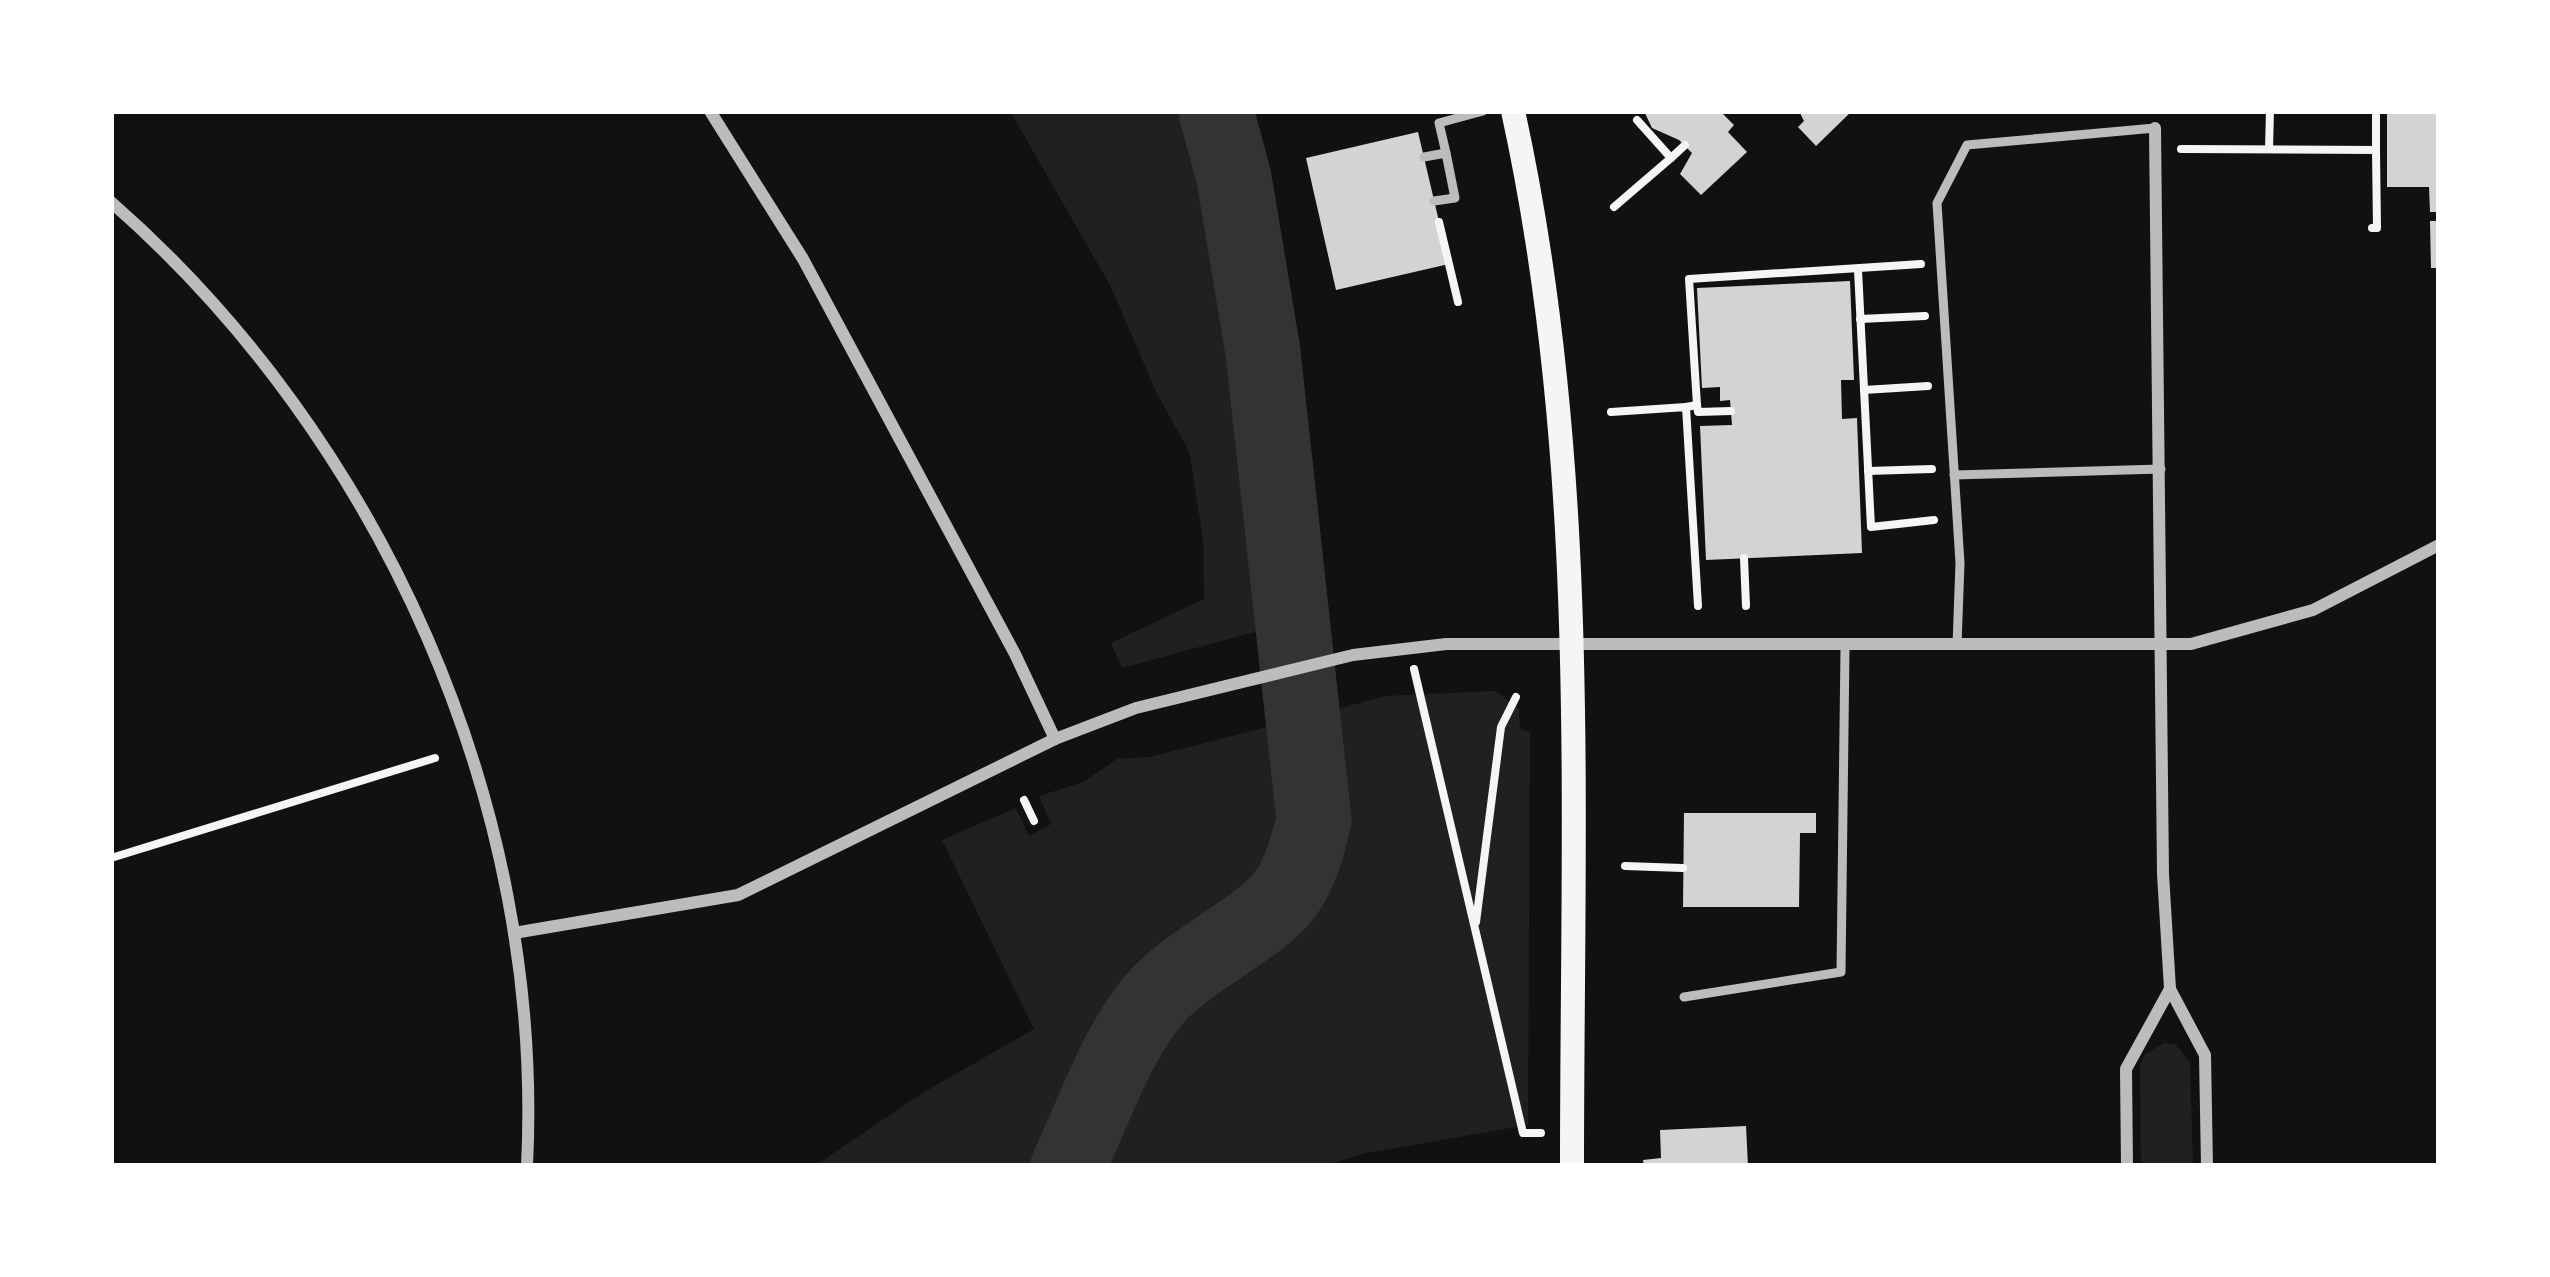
<svg xmlns="http://www.w3.org/2000/svg" width="2550" height="1277" font-family="Jost,sans-serif">
  <style>
    .green { fill: #202020 }
    .lines { fill: none; stroke-linecap: round; stroke-linejoin: round }
    .river { stroke: #333; stroke-width: 75 }
    .building { fill: #d3d3d3 }
    .path { stroke: #f5f5f5; stroke-width: 8 }
    .service { stroke: #bcbcbc; stroke-width: 9 }
    .minor { stroke: #bcbcbc; stroke-width: 12 }
    .secondary { stroke: #f5f5f5; stroke-width: 24 }
  </style>
  <rect width="100%" height="100%" fill="#111"/>
  <g class="green">
    <path d="M1010 111H1177L1204 168 1221 259 1269 628 1122 668 1111 643 1204 599 1203 538 1189 451 1157 394 1111 287Z"/>
    <path d="M1495 691 1519 709 1520 729 1530 732 1528 1125 1362 1154 1324 1166H1091L1169 994 1295 913 1322 859 1333 813 1323 713 1385 696Z"/>
    <path d="M1290 721 1296 773 1285 839 1262 889 1119 1010 1088 1099 1036 1166H815L919 1095 1034 1029 942 840 1016 808 1029 836 1051 824 1039 796 1083 782 1117 759 1150 757Z"/>
    <path d="M2164 1043 2175 1044 2190 1062 2193 1166H2141L2140 1067 2144 1055Z"/>
  </g>
  <g class="lines">
    <path class="river" d="M1068 1166C1095 1110 1117 1040 1159 994 1192 959 1260 927 1283 897 1300 876 1308 846 1314 820L1263 352 1234 178 1216 111"/>
  </g>
  <g class="building">
    <path d="M1644 111H1720L1734 125 1728 132 1747 152 1701 195 1680 174 1692 153 1679 140 1652 128Z"/>
    <path d="M1799 111H1852L1816 146 1798 127 1804 121Z"/>
    <path d="M2387 111H2439V212H2430L2429 187H2387Z"/>
    <path d="M1418 132 1449 264 1336 290 1306 158Z"/>
    <path d="M2430 221H2439V268H2431Z"/>
    <path d="M1850 281 1854 380H1841L1842 419 1857 418 1862 553 1706 560 1700 426 1732 425 1730 400 1720 401V387L1702 388 1697 288Z"/>
    <path d="M1684 813H1816V833H1800L1799 907H1683Z"/>
    <path d="M1746 1126 1748 1166H1644L1643 1160 1661 1158 1660 1130Z"/>
  </g>
  <g class="lines">
    <g class="path">
      <path d="M2181 149 2376 150V111"/>
      <path d="M2269 149 2270 111"/>
      <path d="M1671 158 1685 145"/>
      <path d="M1614 207 1671 158 1637 120"/>
      <path d="M1439 222 1458 302"/>
      <path d="M2372 228H2377L2376 150"/>
      <path d="M1858 270 1871 527 1934 520"/>
      <path d="M1860 319 1925 316"/>
      <path d="M1864 390 1928 386"/>
      <path d="M1697 405 1698 412 1731 411"/>
      <path d="M1686 407 1697 405 1689 279 1921 264"/>
      <path d="M1611 412 1686 407 1698 606"/>
      <path d="M1868 471 1932 469"/>
      <path d="M1744 558 1746 606"/>
      <path d="M1414 669 1523 1133H1541"/>
      <path d="M1024 800 1034 821"/>
      <path d="M111 858 435 758"/>
      <path d="M1625 866 1683 868"/>
      <path d="M1476 922 1501 727 1516 697"/>
    </g>
    <g class="service">
      <path d="M1446 153 1439 123 1483 111"/>
      <path d="M1424 157 1446 153 1455 198 1434 201"/>
      <path d="M1954 475 2161 469"/>
      <path d="M1957 645 1960 563 1937 203 1967 145 2155 128"/>
      <path d="M1684 997 1841 972 1845 648"/>
    </g>
    <g class="minor">
      <path d="M710 111 803 259 1015 654 1055 739"/>
      <path d="M2155 128 2163 874 2170 989 2205 1055 2207 1166"/>
      <path d="M111 202C381 438 545 805 527 1166"/>
      <path d="M514 933 738 895 1055 739 1136 708 1353 655 1446 644H2191L2313 610 2439 545"/>
      <path d="M2127 1166 2126 1069 2170 989"/>
    </g>
    <path class="secondary" d="M1513 111C1590 462 1572 809 1572 1166"/>
  </g>
  <rect width="2550" height="1277" fill="none" stroke="#ffffff" stroke-width="228"/>
</svg>
